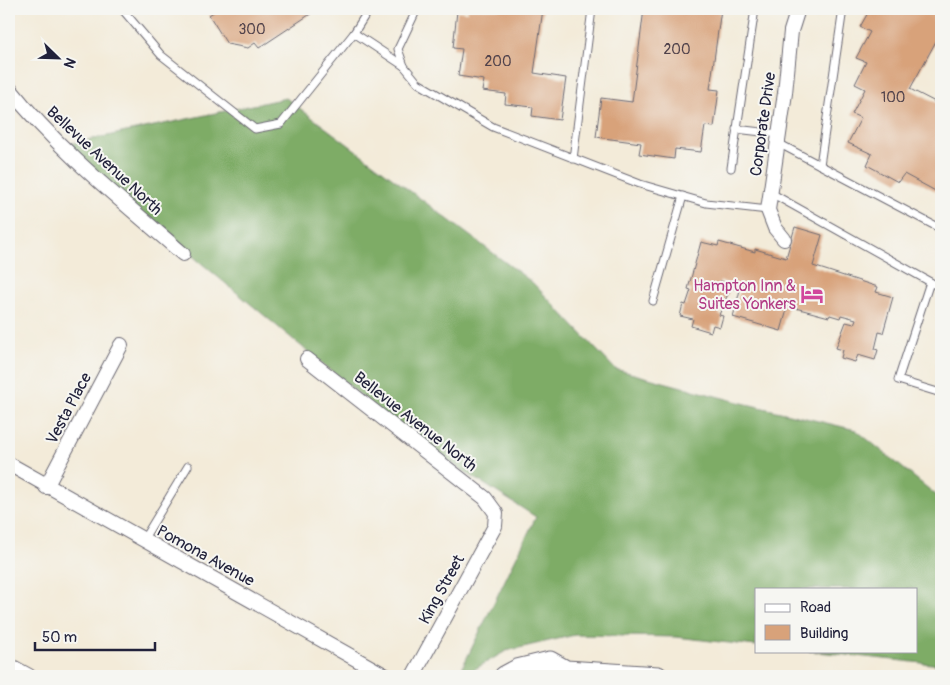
<svg xmlns="http://www.w3.org/2000/svg" width="950" height="685" font-family="Pangolin,sans-serif">
  <style>
    .forest { fill: #7eac66; stroke: #506750 }
    .building { fill: #d8a27a }
    .lines { fill: none; stroke-linecap: round; stroke-linejoin: round }
    .service-casing { stroke: #6b6872; stroke-width: 9 }
    .minor-casing { stroke: #6b6872; stroke-width: 16 }
    .secondary-casing { stroke: #6b6872; stroke-width: 21 }
    .service { stroke: #fff; stroke-width: 7 }
    .minor { stroke: #fff; stroke-width: 14 }
    .secondary { stroke: #fff; stroke-width: 19 }
    .labels { text-anchor: middle; stroke-width: 4; stroke-linejoin: round; paint-order: stroke }
    .number-label { font-size: 14px; fill: #50424b }
    .street-label { font-size: 16px; fill: #22223b; stroke: #f6f6f2 }
    .hotel-label { font-size: 16px; fill: #b23c85; stroke: #f6f6f2; text-anchor: end }
  </style>
  <rect width="100%" height="100%" fill="#f6f6f2"/>
  <filter id="ink" filterUnits="userSpaceOnUse"><feTurbulence type="fractalNoise" baseFrequency=".02" numOctaves="2"/><feDisplacementMap in="SourceGraphic" scale="10" xChannelSelector="R" yChannelSelector="G"/><feConvolveMatrix kernelMatrix="1 2 1 2 8 2 1 2 1" color-interpolation-filters="sRGB"/></filter>
  <filter id="wash" filterUnits="userSpaceOnUse"><feTurbulence type="fractalNoise" baseFrequency=".0096" numOctaves="4" result="noise"/><feDisplacementMap in="SourceGraphic" scale="20" xChannelSelector="R" yChannelSelector="G"/><feGaussianBlur stdDeviation="1.12" result="paint"/><feColorMatrix in="noise" values="0 0 0 0 0 0 0 0 0 0 0 0 0 0 0 0 0 1.4 0 .05"/><feComposite in="paint" operator="in"/></filter>
  <g filter="url(#wash)">
    <rect width="100%" height="100%" fill="#f3ebd9"/>
    <path class="forest" d="M286 98 533 283 615 369 738 402 856 430 941 499V665L809 651H916V589H756V646L676 637 575 635 506 651 463 676H458L536 517 412 438 60 146Z"/>
    <g id="blocks">
      <g class="building">
        <path d="M218 9H318L259 48 255 43 248 48 227 44 209 15Z"/>
        <path d="M467 9H543L534 73 566 78 560 120 532 116 533 107 505 104 506 94 482 91 484 80 458 76 462 49 453 48 457 11 467 12Z"/>
        <path d="M644 9H721L710 89 719 90 714 127 705 126 701 152 675 149 674 159 639 154 641 143 596 137 601 98 632 102Z"/>
        <path d="M870 9H941V32L910 89 941 105V194L904 174 898 182 867 165 872 154 848 143 861 118 852 114 865 89 855 84 866 62 856 58 870 32 860 27Z"/>
        <path d="M795 227 822 235 813 266 878 287 876 292 893 297 883 333 879 332 875 349 878 350 875 360 858 355 855 362 841 358 843 350 836 348 846 322 854 324 856 319 841 315 840 318 830 315 829 317 788 306 781 331 733 317 740 290 734 289 735 285 720 281 719 285 730 289 719 315 723 316 720 327 713 325 711 332 691 326 693 319 680 316 683 304 686 305 691 290 688 289 701 242 718 246 719 242 755 252V249L786 258Z"/>
      </g>
    </g>
  </g>
  <g filter="url(#ink)">
    <use href="#blocks" fill-opacity="0" stroke="#6b6872" stroke-width="1"/>
    <g class="lines">
      <defs>
        <g id="service">
          <path d="M122 9 161 55 255 129 281 124 354 33"/>
          <path d="M369 9 354 33 404 66"/>
          <path d="M417 9 398 49 404 66 418 83 493 127 640 184 706 203 768 210"/>
          <path d="M736 129 779 134"/>
          <path d="M778 143 941 229"/>
          <path d="M573 159 592 9"/>
          <path d="M820 165 843 9"/>
          <path d="M731 168 755 9"/>
          <path d="M771 193 941 288"/>
          <path d="M930 282 898 380 941 393"/>
          <path d="M653 301 683 196"/>
          <path d="M143 540 188 466"/>
        </g>
        <g id="minor">
          <path d="M9 88C59 151 122 201 183 254"/>
          <path d="M784 239 775 228 768 210 785 93 791 31 798 9"/>
          <path d="M307 359 485 498 496 513 495 526 413 676"/>
          <path d="M9 464 386 676"/>
          <path d="M46 487 121 345"/>
          <path d="M9 665 29 676"/>
        </g>
        <path id="secondary" d="M504 676 517 669 550 661 566 670 658 676"/>
      </defs>
      <use href="#service" class="service-casing"/>
      <use href="#minor" class="minor-casing"/>
      <use href="#secondary" class="secondary-casing"/>
      <use href="#service" class="service"/>
      <use href="#minor" class="minor"/>
      <use href="#secondary" class="secondary"/>
    </g>
  </g>
  <defs>
    <symbol id="hotel-bare" viewBox="-9 -9 18 18"><path d="M-6-4.5h1.5V1H6V5H4.5V3h-9V5H-6ZM-4 0a1.8 1.8 0 1 1 3.6 0ZM.5 0V-2.5h3Q6-2.5 6 0Z" fill="#d1479c" stroke="#f6f6f2" stroke-width="2.5" paint-order="stroke"/></symbol>
  </defs>
  <g fill-rule="evenodd">
    <use href="#hotel-bare" x="796" y="278" width="32" height="32"/>
  </g>
  <g class="labels">
    <g class="number-label">
      <text x="252" y="34">300</text>
      <text x="677" y="54">200</text>
      <text x="498" y="66">200</text>
      <text x="893" y="102">100</text>
    </g>
    <g class="street-label">
      <text transform="translate(762 124) rotate(-82)" y="6">Corporate Drive</text>
      <text transform="translate(105 160) rotate(43)" y="6">Bellevue Avenue North</text>
      <text transform="translate(68 408) rotate(-62)" y="6">Vesta Place</text>
      <text transform="translate(416 421) rotate(38)" y="6">Bellevue Avenue North</text>
      <text transform="translate(206 555) rotate(29)" y="6">Pomona Avenue</text>
      <text transform="translate(441 589) rotate(-61)" y="6">King Street</text>
    </g>
    <g class="hotel-label">
      <text x="796" y="291">Hampton Inn &amp;<tspan x="796" dy="18">Suites Yonkers</tspan></text>
    </g>
  </g>
  <rect width="950" height="685" fill="none" stroke="#f6f6f2" stroke-width="30"/>
  <rect x="755" y="588" width="162" height="65" fill="#f6f6f2" stroke="#a1a1a9"/>
  <rect x="765" y="604" width="25" height="8" fill="#ffffff" stroke="#a1a1a9"/>
  <text x="800" y="612" font-size="15" fill="#22223b">Road</text>
  <rect x="765" y="625" width="25" height="15" fill="#d8a27a" stroke="#a1a1a9"/>
  <text x="800" y="638" font-size="15" fill="#22223b">Building</text>
  <g transform="translate(58 58) rotate(113)" stroke="#f6f6f2" stroke-width="4" paint-order="stroke">
  <path d="M0-4L9 19L0 12L-9 19Z" fill="#22223b"/>
  <text y="-8" font-size="14" font-weight="bold" text-anchor="middle" fill="#22223b">N</text>
  </g>
  <path d="M35 642v8h120v-8" fill="none" stroke="#22223b" stroke-width="2.5"/>
  <text x="42" y="642" font-size="15" fill="#22223b" stroke="#f6f6f2" stroke-width="4" paint-order="stroke">50 m</text>
</svg>
